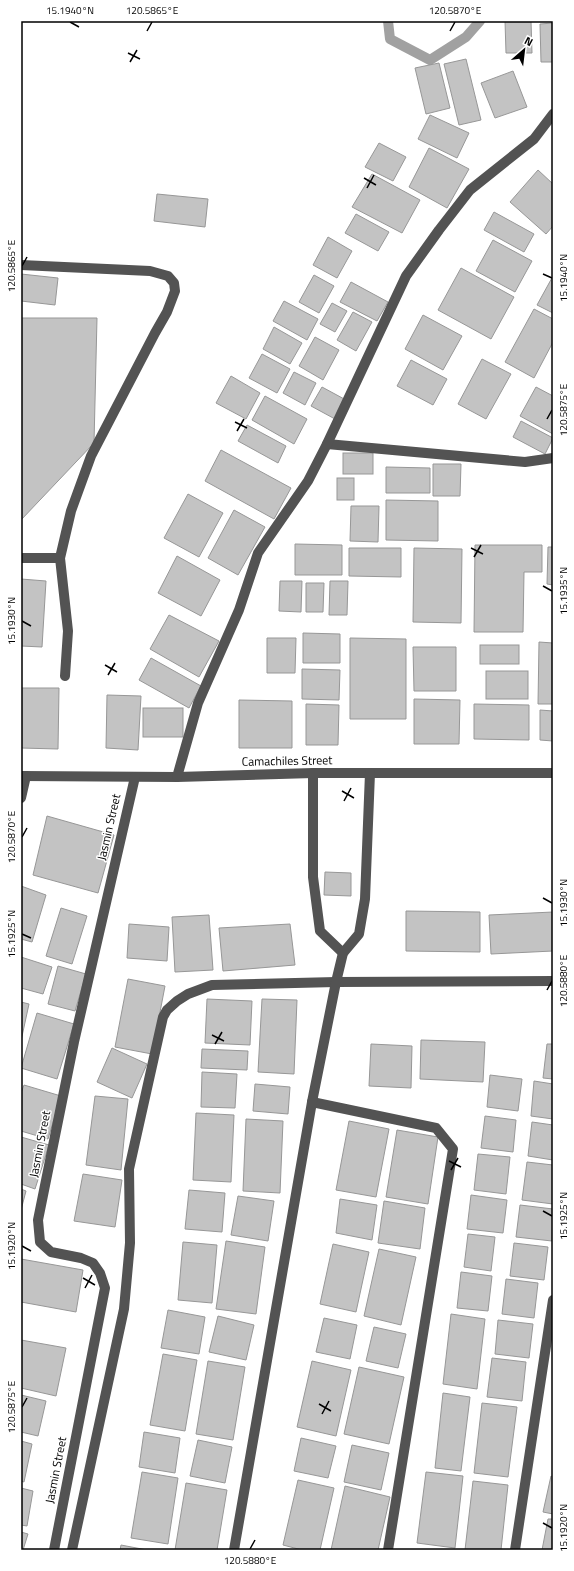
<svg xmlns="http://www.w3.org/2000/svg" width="574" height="1571" font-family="'Titillium Web',sans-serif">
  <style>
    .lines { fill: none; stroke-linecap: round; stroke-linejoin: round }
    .stream { stroke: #a1a1a1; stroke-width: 10 }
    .building { fill: #c3c3c3; stroke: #979797 }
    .minor { stroke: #535353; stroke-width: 10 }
    .ticks { fill: none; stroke: #000; stroke-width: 1.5 }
    .labels { text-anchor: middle; stroke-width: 3; stroke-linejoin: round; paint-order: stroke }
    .street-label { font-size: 12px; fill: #000; stroke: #fff }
    .neatline { fill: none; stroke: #000; stroke-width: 1.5 }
    .ticks-label { font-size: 10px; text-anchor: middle; fill: #000 }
  </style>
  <rect width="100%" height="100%" fill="#fff"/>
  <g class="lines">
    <path class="stream" d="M388 21 390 39 430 60 466 37 480 21"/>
  </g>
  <g class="building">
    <path d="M505 21H531L532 53H506Z"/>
    <path d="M553 23V62H541L540 24Z"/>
    <path d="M466 59 481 120 459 125 444 64Z"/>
    <path d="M439 63 450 108 426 114 415 68Z"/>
    <path d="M513 71 527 107 495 118 481 83Z"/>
    <path d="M430 115 469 133 457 158 418 139Z"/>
    <path d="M379 143 406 157 393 181 365 167Z"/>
    <path d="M429 148 469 169 447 208 409 187Z"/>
    <path d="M538 170 553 184V226L546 234 510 202Z"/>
    <path d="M372 174 420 200 402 233 352 207Z"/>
    <path d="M157 194 208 199 205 227 154 221Z"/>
    <path d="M494 212 534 234 524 252 484 230Z"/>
    <path d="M356 214 389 232 378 251 345 233Z"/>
    <path d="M328 237 352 251 337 278 313 265Z"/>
    <path d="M493 240 532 261 515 292 476 271Z"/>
    <path d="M461 268 514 297 491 339 438 310Z"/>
    <path d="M21 274 58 278 55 305 21 301Z"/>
    <path d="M314 275 334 286 319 313 299 302Z"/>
    <path d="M553 276V313L537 305Z"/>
    <path d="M351 282 388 302 377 321 340 302Z"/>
    <path d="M284 301 318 319 307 340 273 321Z"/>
    <path d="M332 303 347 311 335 332 320 324Z"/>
    <path d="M534 309 553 319V342L534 378 505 362Z"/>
    <path d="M353 312 372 322 356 351 337 340Z"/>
    <path d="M423 315 462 336 443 370 405 349Z"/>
    <path d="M21 318H97L94 443 21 520Z"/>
    <path d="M274 327 302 343 290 364 263 349Z"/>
    <path d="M315 337 339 350 323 380 299 366Z"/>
    <path d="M262 354 290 369 277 393 249 378Z"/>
    <path d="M482 359 511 374 486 419 458 404Z"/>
    <path d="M411 360 447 379 433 405 397 386Z"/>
    <path d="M294 372 316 383 305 405 283 393Z"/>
    <path d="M231 376 260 393 246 419 216 403Z"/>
    <path d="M322 387 346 400 335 419 311 406Z"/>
    <path d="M536 387 553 396V434L520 416Z"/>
    <path d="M265 396 307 419 294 444 252 420Z"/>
    <path d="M521 421 553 438 545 454 513 437Z"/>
    <path d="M247 425 286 446 278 463 238 441Z"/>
    <path d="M221 450 291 488 274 519 205 481Z"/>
    <rect x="343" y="453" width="30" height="21"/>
    <path d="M433 464H461L460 496H433Z"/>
    <path d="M386 467 430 468V493H386Z"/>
    <rect x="337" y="478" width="17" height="22"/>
    <path d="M188 494 223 513 199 557 164 538Z"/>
    <path d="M386 500 438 501V541L386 540Z"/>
    <path d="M351 506H379L378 542 350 541Z"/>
    <path d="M234 510 265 527 238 575 208 558Z"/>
    <path d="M295 544 342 545V575H295Z"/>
    <path d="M475 545H542V572H524L523 632H474Z"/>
    <path d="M548 547H553V585L547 584Z"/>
    <path d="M349 548H401V577L349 576Z"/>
    <path d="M414 548 462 549 461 623 413 622Z"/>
    <path d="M177 556 220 580 201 616 158 593Z"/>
    <path d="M21 579 46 581 42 647 21 646Z"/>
    <path d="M280 581H302L301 612 279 611Z"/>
    <path d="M330 581H348L347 615H329Z"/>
    <path d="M306 583H324L323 612H306Z"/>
    <path d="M169 615 219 641 199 677 150 649Z"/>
    <path d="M303 633 340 634V663H303Z"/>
    <path d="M267 638H296L295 673H267Z"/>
    <path d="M350 638 406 639V719H350Z"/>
    <path d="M539 642 553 643V704H538Z"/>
    <rect x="480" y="645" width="39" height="19"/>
    <path d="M413 647H456V691H414Z"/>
    <path d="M151 658 201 686 189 708 139 680Z"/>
    <path d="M302 669 340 670 339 700 302 699Z"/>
    <rect x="486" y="671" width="42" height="28"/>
    <path d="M21 688H59L58 749 21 748Z"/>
    <path d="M107 695 141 696 138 750 106 748Z"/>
    <path d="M414 699 460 700 459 744H414Z"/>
    <path d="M239 700 292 701V748H239Z"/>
    <path d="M306 704 339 705 338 745H306Z"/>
    <path d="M474 704 529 705V740L474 739Z"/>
    <rect x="143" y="708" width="40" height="29"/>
    <path d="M540 710 553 711V741L540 740Z"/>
    <path d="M47 816 114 835 98 893 33 875Z"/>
    <path d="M325 872 351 873V896L324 895Z"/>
    <path d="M21 886 46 895 32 942 21 939Z"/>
    <path d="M61 908 87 916 72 964 46 956Z"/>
    <path d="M406 911 480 912V952L406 951Z"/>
    <path d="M553 912V951L491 954 489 915Z"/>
    <path d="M209 915 213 970 175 972 172 917Z"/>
    <path d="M129 924 169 927 167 961 127 958Z"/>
    <path d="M290 924 295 965 223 971 219 928Z"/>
    <path d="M21 957 52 967 43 994 21 988Z"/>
    <path d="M58 966 86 974 75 1011 48 1004Z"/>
    <path d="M128 979 165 986 152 1054 115 1047Z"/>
    <path d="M207 999 252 1001 250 1045 205 1043Z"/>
    <path d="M262 999 297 1000 294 1074 258 1072Z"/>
    <path d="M21 1002 29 1004 21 1041Z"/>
    <path d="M37 1013 74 1024 57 1079 21 1068Z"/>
    <path d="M421 1040 485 1042 483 1082 420 1079Z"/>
    <path d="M371 1044 412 1046 411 1088 369 1086Z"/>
    <path d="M547 1044H553V1079L543 1078Z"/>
    <path d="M112 1048 147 1064 132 1098 97 1082Z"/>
    <path d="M202 1049 248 1051 247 1070 201 1068Z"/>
    <path d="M202 1072 237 1074 235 1108 201 1107Z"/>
    <path d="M490 1075 522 1079 518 1111 487 1107Z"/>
    <path d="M534 1081 553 1084V1119L531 1116Z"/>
    <path d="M255 1084 290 1087 288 1114 253 1111Z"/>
    <path d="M24 1085 61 1096 48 1139 21 1131V1093Z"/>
    <path d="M95 1096 128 1099 121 1170 86 1165Z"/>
    <path d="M196 1113 234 1115 231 1182 193 1180Z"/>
    <path d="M485 1116 516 1120 513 1152 481 1148Z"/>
    <path d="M246 1119 283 1121 280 1193 243 1191Z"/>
    <path d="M349 1121 389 1129 376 1197 336 1190Z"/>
    <path d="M532 1122 553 1125V1160L528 1156Z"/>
    <path d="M397 1130 438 1137 428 1204 386 1197Z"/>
    <path d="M21 1137 49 1145 35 1189 21 1184Z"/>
    <path d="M478 1154 510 1157 506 1194 474 1190Z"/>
    <path d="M527 1162 553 1165V1204L522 1200Z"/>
    <path d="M83 1174 122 1180 115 1227 74 1221Z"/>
    <path d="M21 1189 26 1191 21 1210Z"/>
    <path d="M189 1190 225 1193 222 1232 185 1229Z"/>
    <path d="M471 1195 507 1200 503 1233 467 1229Z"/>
    <path d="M238 1196 274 1201 268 1241 231 1235Z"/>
    <path d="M340 1199 377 1205 372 1240 336 1233Z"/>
    <path d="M384 1201 425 1208 420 1249 378 1243Z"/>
    <path d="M520 1205 553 1209 552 1241 516 1237Z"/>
    <path d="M468 1234 495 1237 491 1271 464 1267Z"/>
    <path d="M226 1241 265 1247 256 1314 216 1309Z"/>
    <path d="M183 1242 217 1245 212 1303 178 1300Z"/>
    <path d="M514 1243 548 1247 544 1280 510 1276Z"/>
    <path d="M333 1244 369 1252 356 1312 320 1304Z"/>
    <path d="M379 1249 416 1257 401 1325 364 1316Z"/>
    <path d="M21 1259 83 1270 76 1312 21 1302Z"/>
    <path d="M461 1272 492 1276 488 1311 457 1308Z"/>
    <path d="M506 1279 538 1283 534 1318 502 1314Z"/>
    <path d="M168 1310 205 1317 199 1354 161 1348Z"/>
    <path d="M451 1314 485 1319 477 1389 443 1384Z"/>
    <path d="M218 1316 254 1325 246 1360 209 1352Z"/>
    <path d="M324 1318 357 1325 350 1359 316 1352Z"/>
    <path d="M498 1320 533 1324 529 1358 495 1354Z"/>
    <path d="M374 1327 406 1334 398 1368 366 1361Z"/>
    <path d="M21 1340 66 1348 56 1396 21 1388Z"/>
    <path d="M163 1354 197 1360 185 1431 150 1425Z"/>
    <path d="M492 1358 526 1362 522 1401 487 1397Z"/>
    <path d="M208 1361 245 1367 233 1440 196 1434Z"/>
    <path d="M312 1361 351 1370 336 1436 297 1427Z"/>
    <path d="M359 1367 404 1377 389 1444 344 1434Z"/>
    <path d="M443 1393 470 1397 461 1471 435 1468Z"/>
    <path d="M21 1395 46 1401 38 1436 21 1432Z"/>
    <path d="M482 1403 517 1407 508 1477 474 1473Z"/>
    <path d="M144 1432 180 1438 175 1473 139 1467Z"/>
    <path d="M301 1438 336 1446 328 1478 294 1471Z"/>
    <path d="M198 1440 232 1447 225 1483 190 1476Z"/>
    <path d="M21 1441 32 1444 24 1482 21 1481Z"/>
    <path d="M352 1445 389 1453 381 1490 344 1482Z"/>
    <path d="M142 1472 178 1478 168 1544 131 1538Z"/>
    <path d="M426 1472 463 1476 455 1548 417 1543Z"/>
    <path d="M551 1476 553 1477V1514L543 1512Z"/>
    <path d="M298 1480 334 1488 320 1550H302L283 1545Z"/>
    <path d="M473 1481 508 1485 501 1550H465Z"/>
    <path d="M186 1483 227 1490 217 1550H175Z"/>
    <path d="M345 1486 390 1497 378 1550H331Z"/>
    <path d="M21 1488 33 1491 27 1526 21 1525Z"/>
    <path d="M548 1519H553V1550H542Z"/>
    <path d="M21 1532 28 1534 23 1550H21Z"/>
    <path d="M121 1545 147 1550H120Z"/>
  </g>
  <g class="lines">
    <g class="minor">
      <path d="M21 265 150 271 168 276 174 283 175 291 167 312 155 333 91 456 71 511 60 558 68 631 65 676"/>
      <path d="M327 444 525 462 553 458"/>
      <path d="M21 558H60"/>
      <path d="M313 773V877L320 931 343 953"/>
      <path d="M21 776 177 777 313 773H553"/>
      <path d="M177 777 198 703 239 610 258 553 308 481 327 444 406 276 439 230 470 190 534 139 553 114"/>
      <path d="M21 798 26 776"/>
      <path d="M312 1102 436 1128 453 1149 388 1550"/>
      <path d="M54 1550 105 1288 100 1273 93 1263 81 1258 51 1252 40 1242 38 1220 74 1042 135 777"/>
      <path d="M72 1550 124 1309 130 1243 129 1169 163 1017 167 1010 177 1001 188 994 212 985 336 982 553 981"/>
      <path d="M234 1550 312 1102 336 982 343 953 359 934 365 899 370 773"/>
      <path d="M515 1550 553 1300"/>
    </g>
  </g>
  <path class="ticks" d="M70 22 79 27M147 31 152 22M450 31 455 22M128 53 140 59M130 62 137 50M364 178 376 185M367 188 374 175M22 266 27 257M543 274 552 278M547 419 552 410M235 422 247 428M237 431 244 419M471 548 483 554M474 557 481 545M543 586 552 591M22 621 31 626M105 665 117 672M108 675 115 663M342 791 354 798M344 801 351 788M22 837 27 828M543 898 552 903M22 934 31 938M547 990 552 981M212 1035 224 1041M215 1044 222 1032M449 1161 461 1167M451 1170 458 1158M543 1211 552 1216M22 1246 31 1251M83 1278 95 1285M85 1288 92 1275M319 1404 331 1411M22 1407 27 1398M322 1414 329 1401M543 1523 552 1528M250 1549 255 1540"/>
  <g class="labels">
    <g class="street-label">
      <text transform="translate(287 761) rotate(-1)" y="4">Camachiles Street</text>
      <text transform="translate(109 827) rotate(-77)" y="4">Jasmin Street</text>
      <text transform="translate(40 1144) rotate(-79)" y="4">Jasmin Street</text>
      <text transform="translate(56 1470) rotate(-79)" y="4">Jasmin Street</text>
    </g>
  </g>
  <rect width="574" height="1571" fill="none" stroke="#ffffff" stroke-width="44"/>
  <g transform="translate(524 50) rotate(28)" stroke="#ffffff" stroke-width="3" paint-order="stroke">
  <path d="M0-3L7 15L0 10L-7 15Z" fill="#000000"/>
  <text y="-6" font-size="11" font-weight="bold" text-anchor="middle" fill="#000000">N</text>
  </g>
  <rect x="22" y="22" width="530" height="1527" class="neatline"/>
  <g class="ticks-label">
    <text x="70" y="14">15.1940°N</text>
    <text x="152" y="14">120.5865°E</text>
    <text x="455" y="14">120.5870°E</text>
    <text transform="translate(11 266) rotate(-90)" y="4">120.5865°E</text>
    <text transform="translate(563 278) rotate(-90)" y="4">15.1940°N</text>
    <text transform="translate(563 410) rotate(-90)" y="4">120.5875°E</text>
    <text transform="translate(563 591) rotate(-90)" y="4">15.1935°N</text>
    <text transform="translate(11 621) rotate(-90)" y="4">15.1930°N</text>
    <text transform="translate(11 837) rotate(-90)" y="4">120.5870°E</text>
    <text transform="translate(563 903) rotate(-90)" y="4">15.1930°N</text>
    <text transform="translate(11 934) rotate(-90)" y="4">15.1925°N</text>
    <text transform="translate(563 981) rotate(-90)" y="4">120.5880°E</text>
    <text transform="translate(563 1216) rotate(-90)" y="4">15.1925°N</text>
    <text transform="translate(11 1246) rotate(-90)" y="4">15.1920°N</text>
    <text transform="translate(11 1407) rotate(-90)" y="4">120.5875°E</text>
    <text transform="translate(563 1528) rotate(-90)" y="4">15.1920°N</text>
    <text x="250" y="1564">120.5880°E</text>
  </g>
</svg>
